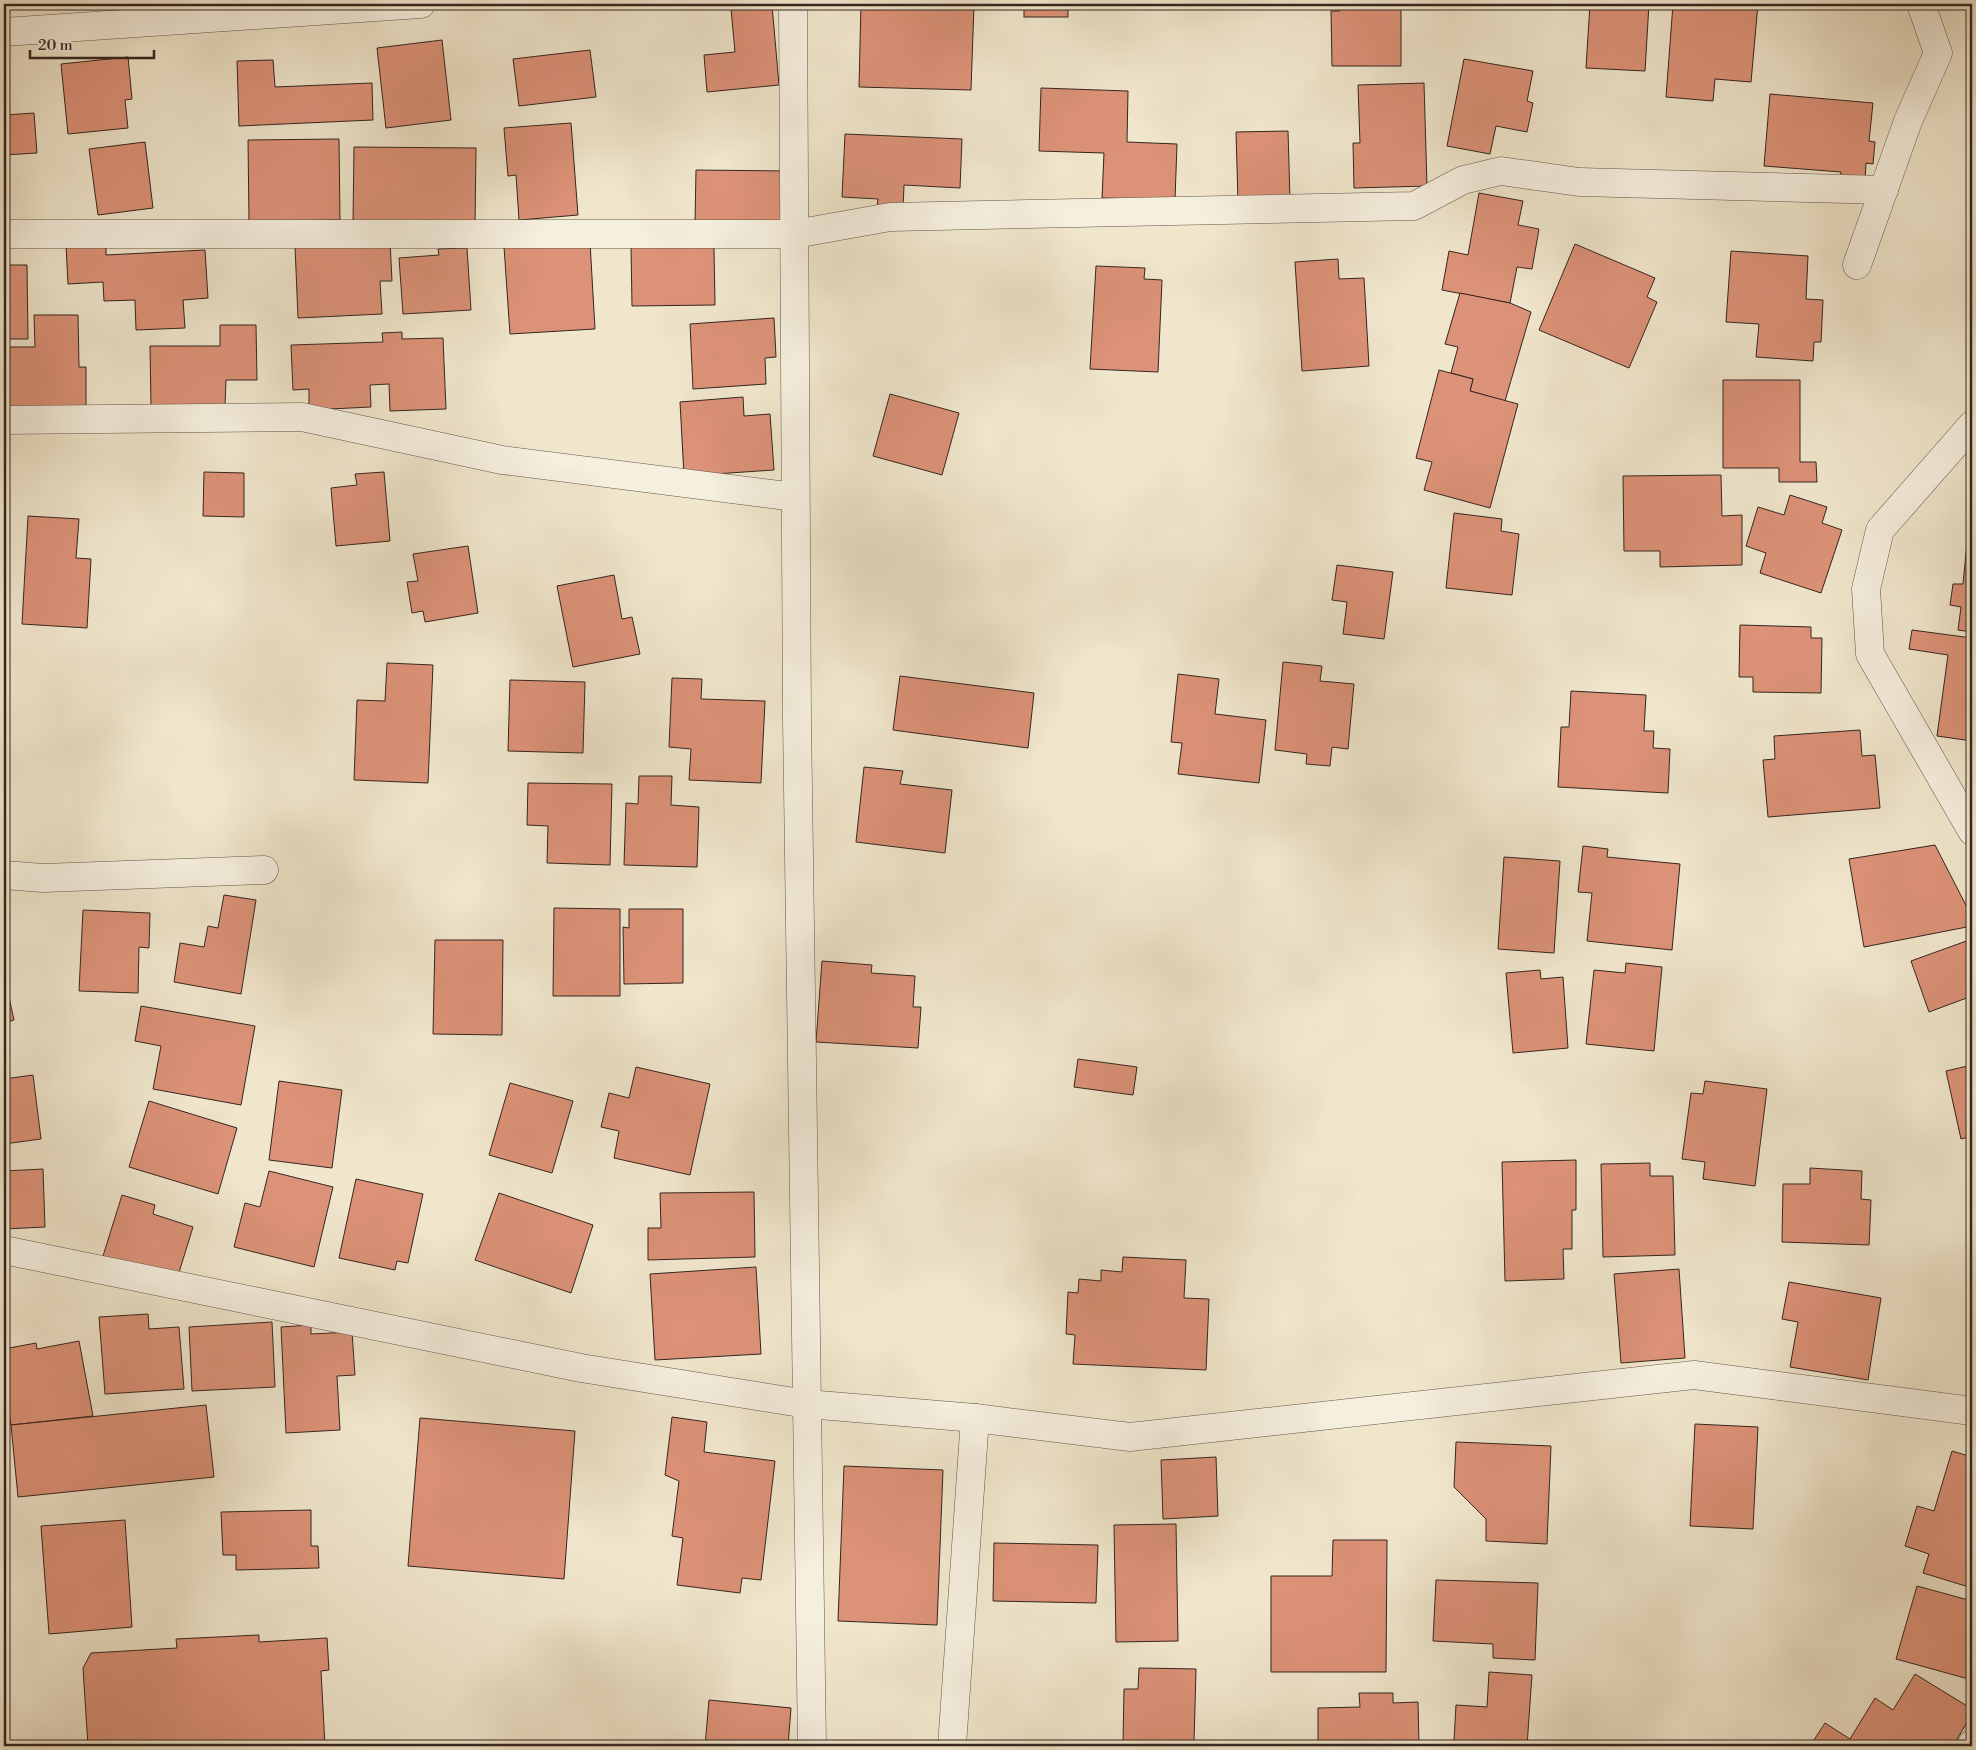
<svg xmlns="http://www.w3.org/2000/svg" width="1976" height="1750" font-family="'Libre Bodoni',serif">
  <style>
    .building { fill: #dc9278; stroke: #35251f }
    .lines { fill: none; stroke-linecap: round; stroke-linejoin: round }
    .minor-casing { stroke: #64554a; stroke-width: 29 }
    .tertiary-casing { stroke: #64554a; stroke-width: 29 }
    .minor { stroke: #f5efde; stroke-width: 28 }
    .tertiary { stroke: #f5efde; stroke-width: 28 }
  </style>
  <rect width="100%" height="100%" fill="#f0e6cc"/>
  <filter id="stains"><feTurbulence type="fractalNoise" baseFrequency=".004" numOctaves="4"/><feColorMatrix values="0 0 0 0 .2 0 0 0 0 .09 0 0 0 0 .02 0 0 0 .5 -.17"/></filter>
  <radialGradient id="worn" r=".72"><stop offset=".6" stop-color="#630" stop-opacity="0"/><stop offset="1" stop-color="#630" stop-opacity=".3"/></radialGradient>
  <g class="building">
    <path d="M861 4H974L971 90 859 87Z"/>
    <rect x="1024" y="4" width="44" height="13"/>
    <path d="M1339 4H1401V66H1332L1331 11H1339Z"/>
    <path d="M1590 4H1649L1645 71 1586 68Z"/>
    <path d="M1673 4H1758L1751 82 1715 79 1713 101 1666 97Z"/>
    <path d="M772 5 779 85 707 92 704 55 735 52 731 9Z"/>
    <path d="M442 40 451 120 386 128 377 48Z"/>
    <path d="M590 50 596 97 519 106 513 59Z"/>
    <path d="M128 57 132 99 125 100 128 128 68 134 61 64Z"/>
    <path d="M1464 59 1533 71 1527 101 1533 103 1527 132 1496 126 1490 154 1447 146Z"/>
    <path d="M273 60 275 87 372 83 373 120 239 126 237 61Z"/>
    <path d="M1424 83 1427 186 1354 188 1353 143H1360L1358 85Z"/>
    <path d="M1041 88 1128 91 1127 142 1177 144 1175 200 1102 198 1104 153 1039 151Z"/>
    <path d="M1770 94 1873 103 1869 141 1875 142 1873 164 1866 163 1865 181 1840 179 1841 172 1764 166Z"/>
    <path d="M34 113 37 153 4 155V115Z"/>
    <path d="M571 123 578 215 519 220 516 175 508 176 504 128Z"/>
    <path d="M1288 131 1290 200 1238 202 1236 132Z"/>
    <path d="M845 134 962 139 960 188 904 185 903 209 877 208 878 199 842 197Z"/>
    <path d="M339 139 340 220 249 221 248 140Z"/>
    <path d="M145 142 153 208 98 215 89 149Z"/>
    <path d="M354 147 476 148 475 224 353 222Z"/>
    <path d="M696 170 789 171 788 225 695 224Z"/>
    <path d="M1479 193 1523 201 1518 225 1539 229 1532 269 1517 267 1510 303 1442 290 1449 251 1468 255Z"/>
    <path d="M390 241 392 281H380L382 314 298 318 295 246Z"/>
    <path d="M590 242 595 329 510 334 504 247Z"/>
    <path d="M106 244V255L205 250 208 298 183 300 185 328 136 330 135 300 104 301 103 282 68 284 66 245Z"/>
    <path d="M1575 244 1655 278 1647 297 1657 302 1629 368 1539 330Z"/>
    <path d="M631 247H714L715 305 632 306Z"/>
    <path d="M467 248 471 310 403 314 399 258 439 255 438 249Z"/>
    <path d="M1731 251 1808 256 1806 299 1823 300 1821 342H1814L1813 361 1756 357 1759 324 1726 322Z"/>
    <path d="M1338 259 1339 279 1364 278 1369 366 1302 371 1295 262Z"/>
    <path d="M4 265H27L28 339H4Z"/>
    <path d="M1096 266 1145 268 1144 279 1162 280 1158 372 1090 369Z"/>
    <path d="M1460 293 1510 303 1531 312 1505 401 1470 391 1473 379 1451 373 1458 347 1445 344Z"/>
    <path d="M34 315H78L79 367H86V411H4V347H35Z"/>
    <path d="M774 318 776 357 765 358 766 384 693 389 690 324Z"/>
    <path d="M220 325H256L257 380H226L225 406H151L150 346H220Z"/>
    <path d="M402 332V339L443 338 446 409 390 411 389 384 370 385 371 407 309 410V389L293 390 291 345 383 342 382 333Z"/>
    <path d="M1439 370 1473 379 1470 391 1518 404 1490 508 1424 490 1432 462 1416 458Z"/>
    <path d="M1723 380H1800V462H1816L1817 482H1779V468H1723Z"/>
    <path d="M890 394 959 413 942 475 873 456Z"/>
    <path d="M743 397 744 416 770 414 774 470 684 476 680 402Z"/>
    <path d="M204 472 244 473V517L203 516Z"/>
    <path d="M384 472 390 541 336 546 331 488 357 485 355 474Z"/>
    <path d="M1721 475 1722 516 1742 515V565L1660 567V551H1624L1623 476Z"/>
    <path d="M1790 495 1827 507 1822 523 1842 530 1821 593 1760 573 1766 553 1746 546 1758 507 1784 515Z"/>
    <path d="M1454 513 1502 519 1501 531 1519 534 1512 595 1446 588Z"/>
    <path d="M28 516 79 519 76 558 91 559 87 628 22 624Z"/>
    <path d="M1967 543 1972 544V632L1958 630 1961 607 1950 605 1953 584H1963Z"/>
    <path d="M468 546 478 613 425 622 423 611 412 613 407 582 418 581 413 554Z"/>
    <path d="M1337 565 1393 572 1384 639 1343 634 1347 602 1332 600Z"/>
    <path d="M614 575 622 619 632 617 640 654 573 667 557 586Z"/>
    <path d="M1740 625 1811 627V638H1822L1821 693 1753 692V677H1739Z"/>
    <path d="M1912 630 1972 638V741L1937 736 1948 655 1909 649Z"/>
    <path d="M1283 662 1322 666 1320 681 1354 684 1348 749 1332 747 1330 766 1306 764 1307 754 1275 750Z"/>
    <path d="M387 663 433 665 428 783 354 780 357 700 385 701Z"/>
    <path d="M1178 674 1219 679 1215 714 1266 720 1259 783 1178 774 1182 743 1171 742Z"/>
    <path d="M900 676 1034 693 1028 748 893 730Z"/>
    <path d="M672 678 702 679 701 699 765 701 761 783 689 780 691 749 669 747Z"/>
    <path d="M510 680 585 682 583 753 508 751Z"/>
    <path d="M1571 691 1646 695 1644 731H1654L1653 748 1670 749 1668 793 1558 787 1561 727H1569Z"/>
    <path d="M1860 730 1862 756 1875 755 1880 808 1768 817 1763 760 1775 759 1774 736Z"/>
    <path d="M864 767 903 771 900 784 952 790 945 853 856 842Z"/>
    <path d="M639 776H672L671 805 699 807 697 867 624 865 626 803 638 804Z"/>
    <path d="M528 783 612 784 610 865 547 863 548 826 527 825Z"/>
    <path d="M1935 845 1972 917V926L1864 947 1849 859Z"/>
    <path d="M1583 846 1608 849 1607 857 1680 864 1672 950 1587 941 1592 893 1578 892Z"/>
    <path d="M1504 857 1560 861 1554 953 1498 949Z"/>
    <path d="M224 895 256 900 241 994 174 982 180 943 204 947 208 926 218 928Z"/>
    <path d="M554 908 620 909V996H553Z"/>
    <path d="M629 909H683V983L624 984 623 927 629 928Z"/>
    <path d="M83 910 150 913 149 948 139 947 138 993 79 991Z"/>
    <path d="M1972 939V996L1929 1012 1911 961Z"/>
    <path d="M435 940H503L502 1035 433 1034Z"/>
    <path d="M822 961 872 965 871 973 915 976 913 1007H921L918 1048 816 1042Z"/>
    <path d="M1626 963 1662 967 1654 1051 1586 1044 1594 970 1625 973Z"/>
    <path d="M1540 970 1541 979 1563 977 1568 1048 1513 1053 1506 973Z"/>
    <path d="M4 975 14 1020 4 1023Z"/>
    <path d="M141 1006 255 1026 241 1105 153 1089 161 1046 135 1041Z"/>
    <path d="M1078 1059 1137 1067 1133 1095 1074 1087Z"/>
    <path d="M1972 1065V1136L1961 1139 1946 1071Z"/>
    <path d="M636 1067 710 1084 690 1175 614 1158 619 1131 601 1127 609 1093 629 1098Z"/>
    <path d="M33 1075 41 1139 4 1144V1079Z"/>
    <path d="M279 1081 342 1090 332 1168 269 1160Z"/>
    <path d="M1705 1081 1767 1089 1755 1186 1703 1179 1705 1162 1682 1159 1691 1093 1703 1094Z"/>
    <path d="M510 1083 573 1101 552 1173 489 1155Z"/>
    <path d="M149 1101 237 1128 218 1194 129 1167Z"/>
    <path d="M1576 1160V1210H1572V1249H1563L1564 1279 1505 1281 1502 1162Z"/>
    <path d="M1650 1163V1176H1673L1675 1255 1603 1257 1601 1164Z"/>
    <path d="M1810 1168 1862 1171 1861 1199 1871 1200 1869 1245 1782 1242 1783 1184H1810Z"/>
    <path d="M43 1169 45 1227 4 1229V1171Z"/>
    <path d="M269 1171 333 1187 314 1267 234 1247 245 1203 260 1207Z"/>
    <path d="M356 1179 423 1194 408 1263 397 1261 395 1270 339 1258Z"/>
    <path d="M754 1192 755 1257 648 1260V1228H661L660 1193Z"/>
    <path d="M499 1193 593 1225 571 1293 475 1260Z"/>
    <path d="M122 1195 155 1205 153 1214 193 1227 177 1279 103 1256Z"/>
    <path d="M1123 1257 1186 1260 1184 1298 1209 1299 1206 1370 1073 1364 1075 1335 1066 1334 1068 1292 1078 1293 1079 1279 1101 1281V1270L1122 1272Z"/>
    <path d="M756 1267 761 1354 655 1360 650 1274Z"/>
    <path d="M1679 1269 1685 1358 1621 1363 1614 1274Z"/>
    <path d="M1789 1282 1881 1298 1868 1380 1790 1367 1798 1322 1782 1319Z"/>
    <path d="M148 1314 149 1329 179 1327 184 1389 105 1394 99 1317Z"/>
    <path d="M272 1322 275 1387 192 1391 189 1327Z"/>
    <path d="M311 1325V1334L352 1332 355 1375 337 1376 340 1430 286 1433 281 1327Z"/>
    <path d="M79 1341 93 1416 11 1425 4 1387V1349L36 1343 37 1349Z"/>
    <path d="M206 1405 214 1477 18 1497 11 1425Z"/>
    <path d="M672 1417 707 1422 704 1452 775 1461 761 1580 742 1578 740 1593 677 1585 683 1538 672 1536 679 1481 665 1475Z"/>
    <path d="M420 1418 575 1431 564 1579 408 1566Z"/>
    <path d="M1695 1424 1758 1427 1753 1529 1690 1526Z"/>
    <path d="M1456 1442 1551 1446 1547 1544 1486 1541V1519L1454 1487Z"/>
    <path d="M1952 1451 1972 1457V1588L1923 1573 1929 1554 1905 1546 1917 1506 1934 1511Z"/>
    <path d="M1216 1457 1218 1516 1163 1519 1161 1460Z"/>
    <path d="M844 1466 943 1470 937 1625 838 1621Z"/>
    <path d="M311 1510V1546H318L319 1568 236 1570V1555H223L221 1512Z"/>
    <path d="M125 1520 132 1627 49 1634 41 1526Z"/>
    <path d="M1176 1524 1178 1641 1116 1642 1114 1525Z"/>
    <path d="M1333 1540H1387L1386 1672H1271V1576H1332Z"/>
    <path d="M994 1543 1098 1545 1096 1603 993 1601Z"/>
    <path d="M1436 1580 1538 1583 1535 1660 1493 1658V1644L1433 1641Z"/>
    <path d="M1917 1586 1972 1601V1680L1896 1659Z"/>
    <path d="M259 1635V1642L327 1638 329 1670 321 1671 325 1746H88L83 1668 91 1653 177 1648 176 1639Z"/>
    <path d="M1139 1668 1196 1669 1194 1743 1123 1742 1124 1689H1138Z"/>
    <path d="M1489 1672 1532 1675 1527 1746 1454 1741 1456 1705 1487 1707Z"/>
    <path d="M1915 1674 1972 1709V1714L1953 1746H1810L1825 1723 1850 1739 1875 1698 1893 1710Z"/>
    <path d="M1359 1693H1393V1703L1418 1702 1419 1746H1318V1708L1360 1707Z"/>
    <path d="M709 1700 791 1708 788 1746H705Z"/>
  </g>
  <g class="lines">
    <defs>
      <g id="minor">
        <path d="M793 4 797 720 812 1746"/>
        <path d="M4 32 421 4"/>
        <path d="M4 234H795L890 217 1414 206 1463 180 1501 171 1579 182 1884 190"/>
        <path d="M1857 265 1908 121 1938 53 1921 4"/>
        <path d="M4 420 302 417 502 460 795 497"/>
        <path d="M1972 425 1880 530 1866 589 1870 654 1972 831"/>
        <path d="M4 875 43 878 264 870"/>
        <path d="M4 1250 581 1368 807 1404 975 1418 1130 1437 1694 1375 1972 1411"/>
        <path d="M952 1746 975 1418"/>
      </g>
      <path id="tertiary" d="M1971 1746 1972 1744"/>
    </defs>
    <use href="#minor" class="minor-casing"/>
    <use href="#tertiary" class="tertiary-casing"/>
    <use href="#minor" class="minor"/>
    <use href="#tertiary" class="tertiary"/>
  </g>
  <rect width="1976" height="1750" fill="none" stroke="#f0e6cc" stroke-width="20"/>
  <rect x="5" y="5" width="1966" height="1740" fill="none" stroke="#35251f" stroke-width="2.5"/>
  <rect x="10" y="10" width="1956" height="1730" fill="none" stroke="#35251f"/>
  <path d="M30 50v8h124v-8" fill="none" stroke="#35251f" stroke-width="2.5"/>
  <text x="38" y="50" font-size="15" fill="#35251f" stroke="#f5efde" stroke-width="4" paint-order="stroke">20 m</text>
  <rect width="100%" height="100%" filter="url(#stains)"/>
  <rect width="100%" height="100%" fill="url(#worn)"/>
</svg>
